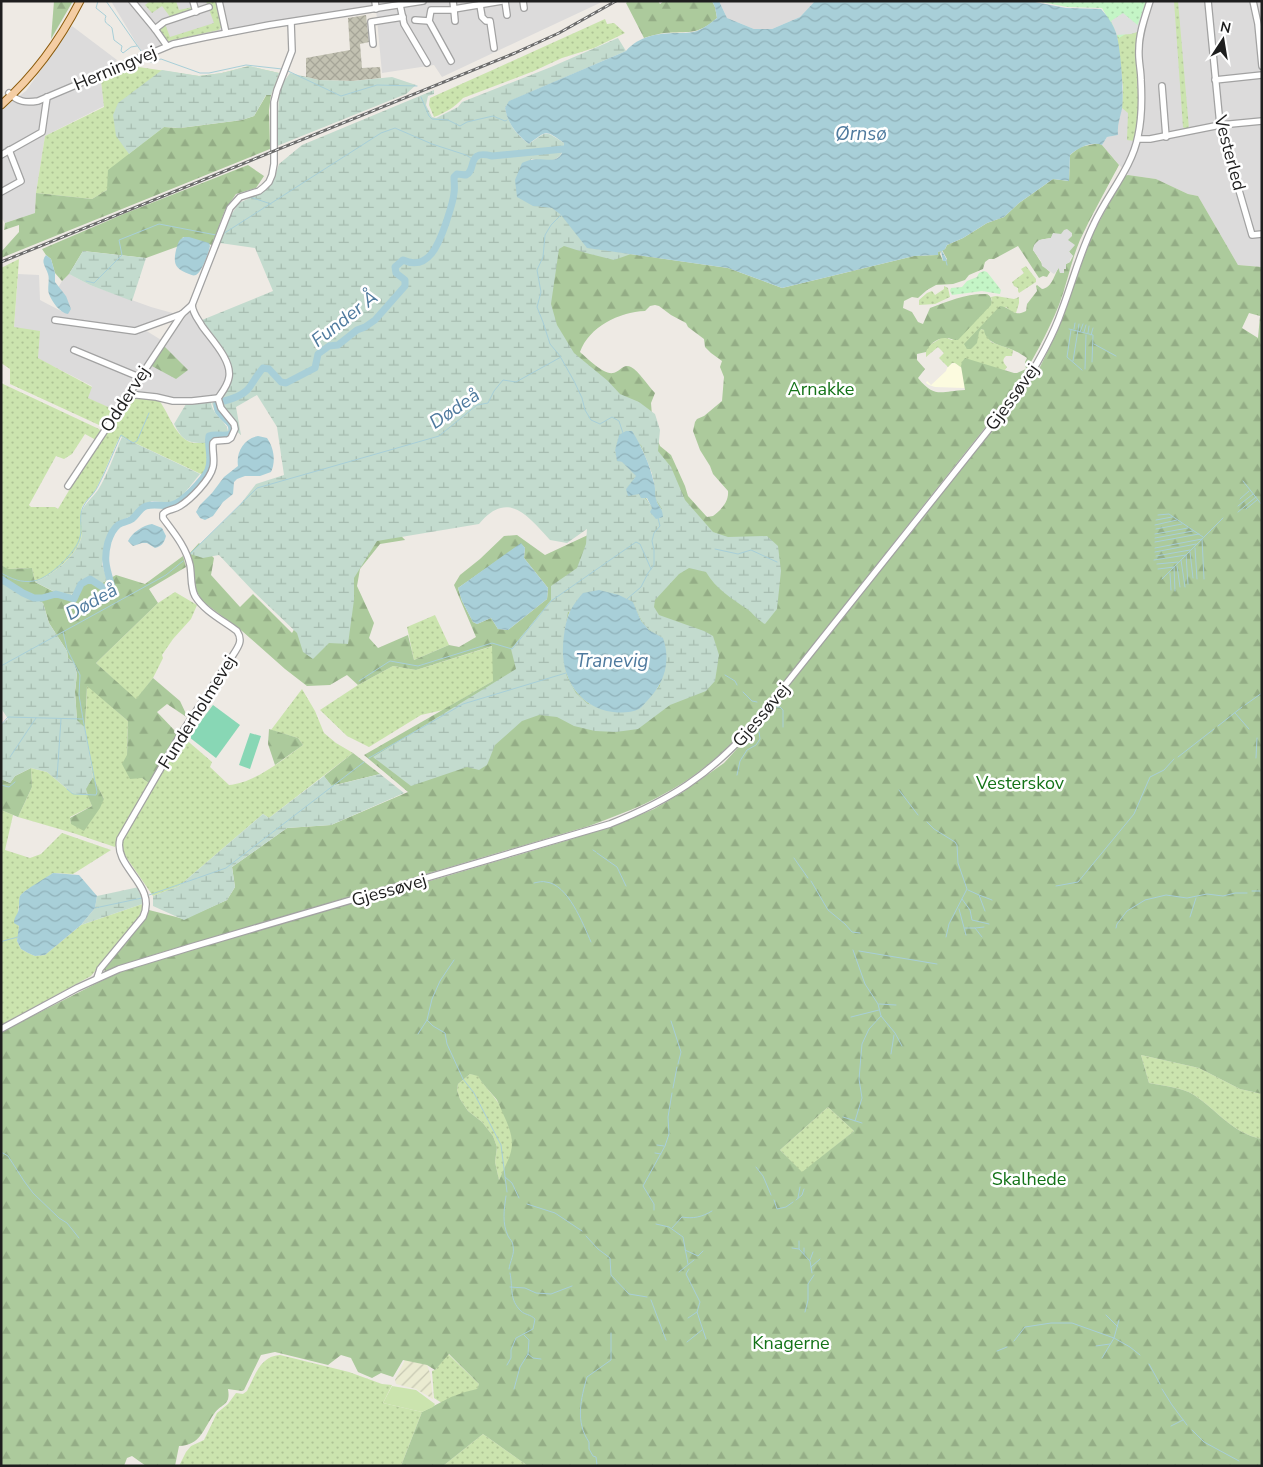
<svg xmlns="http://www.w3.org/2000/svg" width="1263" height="1467" font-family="'Nunito Sans',sans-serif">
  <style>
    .residential { fill: #dcdbdb }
    .education { fill: #fcfbdf }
    .construction { fill: url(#construction-cross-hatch) }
    .farmland { fill: url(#farmland-furrows) }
    .grass { fill: url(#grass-dots) }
    .forest { fill: url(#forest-firs); fill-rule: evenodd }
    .wetland { fill: url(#wetland-marsh); fill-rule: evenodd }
    .park { fill: url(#park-dots) }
    .garden { fill: #cbe4ae }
    .pitch { fill: #88d7b5 }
    .parking { fill: #dedede }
    .water { fill: url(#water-waves) }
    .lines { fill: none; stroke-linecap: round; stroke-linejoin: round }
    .stream { stroke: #a8cfd8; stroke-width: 1 }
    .river { stroke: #a8cfd8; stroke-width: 7 }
    .minor-casing { stroke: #a2a2a2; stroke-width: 8 }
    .major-casing { stroke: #8b5b0c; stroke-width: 9 }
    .minor { stroke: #fff; stroke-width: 5.5 }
    .major { stroke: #f4cda3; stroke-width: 7 }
    .rail-casing { stroke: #6c6c6c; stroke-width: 3 }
    .rail { stroke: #fff; stroke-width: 1; stroke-dasharray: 4; stroke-linecap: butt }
    .labels { text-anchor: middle; stroke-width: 5; stroke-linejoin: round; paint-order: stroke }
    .street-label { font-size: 18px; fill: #1e1e1e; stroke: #fff }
    .park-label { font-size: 18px; fill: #147318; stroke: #fff }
    .water-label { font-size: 19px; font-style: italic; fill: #4f7a9e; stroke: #fff }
  </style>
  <defs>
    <pattern id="construction-cross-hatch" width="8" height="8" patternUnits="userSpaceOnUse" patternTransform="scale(1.25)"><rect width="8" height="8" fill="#c2c1b1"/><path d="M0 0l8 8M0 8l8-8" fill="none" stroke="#a6a598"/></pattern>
    <pattern id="farmland-furrows" width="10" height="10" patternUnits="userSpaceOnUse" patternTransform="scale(1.25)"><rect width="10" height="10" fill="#eaebd1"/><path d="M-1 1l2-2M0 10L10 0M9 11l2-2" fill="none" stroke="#c8c9b3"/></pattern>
    <pattern id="grass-dots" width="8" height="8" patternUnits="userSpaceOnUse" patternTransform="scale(1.25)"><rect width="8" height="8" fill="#cbe4ae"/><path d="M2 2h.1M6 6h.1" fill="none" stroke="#aec395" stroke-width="1.8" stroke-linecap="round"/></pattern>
    <pattern id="forest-firs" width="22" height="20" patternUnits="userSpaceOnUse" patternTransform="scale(1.25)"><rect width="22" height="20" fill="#acca9c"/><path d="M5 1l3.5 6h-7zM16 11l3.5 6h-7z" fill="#94ad86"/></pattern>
    <pattern id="wetland-marsh" width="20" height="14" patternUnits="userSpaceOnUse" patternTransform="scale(1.25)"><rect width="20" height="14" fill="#c3dbce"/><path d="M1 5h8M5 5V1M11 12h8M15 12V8" fill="none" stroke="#a7bcb0"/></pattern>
    <pattern id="park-dots" width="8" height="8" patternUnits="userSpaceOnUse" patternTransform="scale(1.25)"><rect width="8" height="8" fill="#c4f5c6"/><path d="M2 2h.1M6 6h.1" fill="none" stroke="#a8d2aa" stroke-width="1.8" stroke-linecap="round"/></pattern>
    <pattern id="water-waves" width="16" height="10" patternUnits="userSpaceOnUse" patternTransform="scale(1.25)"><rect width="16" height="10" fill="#a8cfd8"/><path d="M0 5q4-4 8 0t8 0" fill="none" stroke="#90b1b9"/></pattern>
  </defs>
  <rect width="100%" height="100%" fill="#eeeae4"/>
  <g class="residential">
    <path d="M111 1H604L442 77 434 65 382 73 376 9 182 42 144 56Z"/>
    <path d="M719 1H815L800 17 772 29H754L727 18Z"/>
    <path d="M1147 1H1262V267L1238 265 1198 196 1188 194 1156 179 1128 175 1102 145 1107 137 1118 135 1117 125 1122 108 1123 87 1120 58Z"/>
    <path d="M72 26 117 60 101 80 104 106 45 136 36 193 35 213 5 223 1 217V110L26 91Z"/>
    <path d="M18 274 39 275 40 300 61 311 66 296 58 288 62 281 69 274 90 285 151 307 176 314 145 330 166 343 189 312 205 331 226 363 228 371 225 383 214 396 207 398 178 399 129 396 119 412 87 398 92 386 37 358 14 327Z"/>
  </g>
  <path class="education" d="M954 363 957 364 964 370 989 376 964 388 935 387 929 385 926 383 927 381 931 385 946 371 947 368 951 364Z"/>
  <path class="construction" d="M366 15 369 42 360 44 362 68 380 67 381 78 353 81 318 80 306 77V58L350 50 348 18Z"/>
  <path class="farmland" d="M405 1360 427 1365 430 1373 433 1399 416 1389 396 1384 395 1380Z"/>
  <g class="grass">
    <path d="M150 1H176L179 10 193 7 192 11 171 18 162 6 152 13 145 5Z"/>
    <path d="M206 1 216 2 222 26 219 30 168 41 159 31 160 29 165 24 170 37 214 23Z"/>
    <path d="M1174 1H1178L1189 129H1185L1183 127Z"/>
    <path d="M605 19 607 24 614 23 625 33 594 48 562 58 534 71 463 98C455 107 445 113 434 117L429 105 430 98 497 68Z"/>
    <path d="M1137 32 1138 34 1137 80 1139 110 1134 141 1127 140 1128 113 1122 108 1123 87 1117 35Z"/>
    <path d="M132 66 199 76 222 73 249 66 279 73 271 95H266L164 127 107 190 92 199 36 193 45 136 104 107 101 80Z"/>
    <path d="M19 259 14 327 40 331 38 358 92 387 88 398 115 410 105 425H99L10 384V369L1 363V268Z"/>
    <path d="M1026 266 1036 279V282L1019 293 1018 291V288L1014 286 1012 282 1024 273 1021 269Z"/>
    <path d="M944 286 948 288 950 297 935 304 919 305V300L927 293 932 291 935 295 944 289Z"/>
    <path d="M996 296 1014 299 1019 297V303L1016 313 1012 312 1006 307 964 344 981 329 984 330 991 342 1013 350 1012 356H1006C1001 361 1004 363 1007 367L1005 370 961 366 962 368 955 363H952L948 367 939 358 944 353 938 347 926 357V349L927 347 941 338H947L952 340 992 300 991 297Z"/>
    <path d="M1 383 99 429 101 432 96 440 85 434 72 454 64 459 56 456 29 505 31 507H55L58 509 100 438 129 396 157 398C169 411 175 440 194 443 197 443 202 443 206 443L209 460 203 475 120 436C112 453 105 472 96 489 93 495 85 501 82 507 79 516 84 525 82 534 80 553 52 576 35 582L32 568 7 569 1 565Z"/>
    <path d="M175 592 197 605 191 619 173 639 162 655 163 658 153 678 136 700 96 663 158 603Z"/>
    <path d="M435 615 449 645 414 660 407 627Z"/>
    <path d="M493 646V681L443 710 421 715 369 747 347 736 320 710 358 685 393 666 416 670Z"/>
    <path d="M87 685 128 721 127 755 142 778 149 783 115 847 73 833 18 817 32 787 31 768 47 772 72 793 88 795 92 806 70 817 71 824 104 799 93 777 85 728 86 712Z"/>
    <path d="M302 689 315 711 324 733 336 743 353 753 269 818 263 814 179 886 153 896 124 854 121 845 123 838 183 737 212 762 210 767 229 785C253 784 284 759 303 745L298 738 271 730Z"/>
    <path d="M1 810 13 815 5 850 30 858 41 854 62 833 111 850 73 874 53 873 34 886 25 891 20 896 18 912 19 931 17 941 21 949 28 953 35 956 45 955 81 925 145 903 141 915 91 976 1 1025Z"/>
    <path d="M1141 1055 1199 1068 1240 1089 1262 1094V1139C1233 1134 1217 1110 1194 1095 1182 1087 1163 1086 1149 1083Z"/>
    <path d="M470 1074 478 1075C483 1085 491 1092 497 1101 504 1111 514 1135 513 1148 511 1159 503 1171 499 1180L495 1162 497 1147 493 1136 482 1122 468 1111 460 1099 457 1090 458 1084Z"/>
    <path d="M828 1107 854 1131 802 1173 780 1150Z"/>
    <path d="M448 1354 479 1384 477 1390C464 1392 453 1396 442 1403L434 1398 432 1371 435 1370Z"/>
    <path d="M280 1355 349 1372 382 1384 392 1385 383 1403 422 1412 401 1466H179L186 1452 191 1446 204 1440 217 1413 228 1404 236 1393 243 1394 247 1391C255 1376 260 1356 280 1355Z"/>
    <path d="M483 1434 528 1466H443Z"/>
  </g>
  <g class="forest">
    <path d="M54 1H73L51 39Z"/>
    <path d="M628 1H658L660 4 664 1H712L715 7 717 18C697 36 688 31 664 33 657 34 650 36 644 38L626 3Z"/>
    <path d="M267 94 271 95 269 110 270 149 1 258V252L19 232V225L4 230 5 223 35 213 36 193 92 199 107 190 108 170 164 127 180 128 242 120 254 116Z"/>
    <path d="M1099 143 1102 145 1119 165C1106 190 1092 214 1080 240 1071 261 1067 284 1059 305 1045 339 1028 369 1008 399 944 479 881 559 818 639 781 685 745 738 697 773 664 798 627 812 589 826L156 954 106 971 103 970 149 910 184 919 227 900 235 887 232 867 287 828 331 825 408 792 364 755 493 681 492 646 416 670 393 666 358 685 347 675 330 685 307 686 285 669 242 631 202 601 196 590 189 554 199 543 214 558 211 575 240 607 253 594 292 633 311 600 316 584 305 574C309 536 359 531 389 523L405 540 380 544 360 569 357 586 374 623 369 638 378 648 408 635 414 660 449 645 459 647 476 637 454 585 460 575 480 559 504 536 517 535 545 555 605 527 558 431 505 452 523 371 494 294 533 206 552 208 561 215 588 248 728 268 782 288 914 256 937 255 938 254 937 252 941 251 940 254 943 261H946L947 259 942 250 945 249 947 245 963 238 987 223 1004 217 1019 203 1053 179 1069 181 1070 155 1080 147ZM1053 234 1073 256 1070 262 1066 264V269H1064V273H1060L1059 267C1054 275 1052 288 1042 289L1037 285 1036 286 1037 291 1027 304 1026 311C1013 318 1011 307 1000 306L964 344 967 349H971L977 343 979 332 981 329 984 330C986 344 1002 345 1013 350 1018 352 1022 355 1027 358L1025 362 1026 369 1017 373H1014L965 358 962 362 961 366 965 390C941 391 935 399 918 378L925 369 917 360V354L926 352C928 345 938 337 946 338 951 338 952 340 958 340L991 305C992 300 992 297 987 294 967 293 949 301 930 308L923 324 918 322 912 312 903 308 904 301 912 297 918 298 927 290 936 285 953 284 965 280 969 275 983 269 985 262 989 259H994L1018 246 1039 278 1043 276 1047 277 1050 272C1042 266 1039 258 1033 250 1035 240 1042 239 1051 238ZM655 305 659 306 671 315 686 323 688 327 704 339 705 347 711 353 722 361 720 367 724 377 722 401 704 416 697 419 695 422 693 431 700 450 710 466 713 474 728 491C729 502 721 510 713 516L707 517 688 496 685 486 671 455 660 446 653 428 651 403 655 393C648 386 639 371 631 367 623 363 620 372 613 373 604 375 587 358 580 352 589 327 619 312 645 311L650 306ZM626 431H632C642 448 653 467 655 487 656 491 655 495 656 499 658 507 662 506 663 517L656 519 650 512 652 508 646 498H641L639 494 628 496 626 489 636 476 622 462 617 461 615 450 619 435ZM521 544 525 548 524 558 548 588 547 599 508 630 498 629 491 618 477 624 473 622 462 601 458 588ZM599 590 619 595 633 602 641 621 649 630 663 638C671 662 665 683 647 701 645 703 642 707 639 709 631 713 621 713 613 712 579 708 561 677 563 646 565 622 567 611 582 593Z"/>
    <path d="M248 165 264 176 256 188 236 194 225 210 212 245 183 237 179 246 146 258 83 251 69 274 62 281 55 273 51 259 46 255 42 249 126 213Z"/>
    <path d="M1128 175 1156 179 1188 194 1198 196 1238 265 1262 267V1094L1240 1089 1199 1068 1141 1055 1149 1083C1163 1086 1182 1087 1194 1095 1217 1110 1233 1134 1262 1139V1466H528L483 1434 443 1466H401L422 1412 451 1397 465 1392 477 1389 479 1384 449 1354 435 1370 427 1365 403 1360 393 1377 381 1373 372 1378 358 1372 351 1358 341 1355 328 1365 275 1352 261 1355 244 1390 242 1391 228 1389C231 1406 222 1403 214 1414 203 1429 201 1445 179 1446L175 1466H146L132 1456 127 1458 124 1466H1V1032L103 980 134 966 447 876 575 838 632 818 654 809 683 792 724 763 754 730 1039 369 1056 334 1092 235 1124 176ZM1249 313 1260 316 1258 338 1242 328ZM470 1074 478 1076C483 1085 491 1092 497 1100 500 1106 502 1112 505 1118 518 1147 511 1153 499 1180L495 1162 497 1147 493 1136 482 1122 468 1111 460 1099 457 1090 458 1084ZM828 1107 854 1131 802 1172 780 1150Z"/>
    <path d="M164 346 188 370 176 379 150 365Z"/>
    <path d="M183 556 186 567 149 589 158 603 96 663 136 699 153 678 180 701 188 718 167 704 157 712 178 734 149 783 142 778 130 779 122 764 127 755 128 721 87 686 85 728 77 721 75 692 77 673 74 663 68 658 67 651 49 623 43 603 17 592 1 582V565L8 569 32 568 35 582 68 599 88 578 102 583 116 575 145 584Z"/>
    <path d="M269 729 298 738 303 745 275 765 268 744Z"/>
    <path d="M353 753 380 774 331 786 324 776Z"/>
    <path d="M31 768 32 787 18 817 1 810V779L10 783 15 776Z"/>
    <path d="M93 777 104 799 100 808 84 831 71 824 70 818 92 806 85 789Z"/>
  </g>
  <g class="wetland">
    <path d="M618 38 626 51 510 101 505 108C508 123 516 135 529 144 548 130 545 131 564 143 562 165 547 161 531 159L533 206 552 208 561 215 588 248 631 254 614 260 586 253 564 246 559 249 551 304 557 325 574 353 608 381 620 394 639 402 655 414 660 430 658 451 671 467 685 500 713 532 728 537 767 536 778 546 781 571 777 609 765 624C756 619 754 614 747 609 731 598 716 589 706 572L689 568 679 574 655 600 654 607 659 615 704 631 713 636 719 655 715 681 706 691 670 705 638 729 616 732 595 731 574 726 557 717 539 715 522 721 495 745 487 765 479 770 467 767 411 786 373 757 516 669 511 649 551 600V586L577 568 586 544 587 529 567 543 550 540C528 516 508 489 479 524L377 541 354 578V600L348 644 329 643 313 659 303 652 297 633 254 592 219 555 203 558 190 554 239 506 256 484 284 475 277 427 257 395 236 407 241 435 215 412 212 403C252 374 224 350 202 320L273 291 255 248 220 243 229 218 239 203 260 193 268 188 274 179 279 164 302 145 434 90V94L428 96 426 105 432 117 436 118 458 107 462 102 551 67ZM619 435 641 445 652 473 655 487V498L662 509 652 508C645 495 640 494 626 489L636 476 622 462 617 461 615 450ZM633 602C642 622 642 627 663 638L660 686 638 709 588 704 576 693 567 677 563 656 565 629 568 612Z"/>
    <path d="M249 66 279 73 271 95H266L254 116 242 120 180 128 164 127 129 154 116 136 113 115 118 103 162 70 199 76 222 73Z"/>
    <path d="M290 73 319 80 353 81 392 77 416 85 406 94 277 146 279 88Z"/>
    <path d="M83 251 146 258 132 301 90 285 69 274Z"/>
    <path d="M211 402C212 416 228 421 228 432 218 437 209 426 206 443 187 443 183 441 174 424L186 404Z"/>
    <path d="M122 437 200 474 178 501 172 503 152 501 140 507 133 515 120 521 112 528 108 537 102 564 107 580 102 583 91 576 81 581 74 593 69 596 57 593 35 582C52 576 80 553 82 534 83 526 79 519 82 511 85 503 93 497 98 490 107 476 115 452 122 437Z"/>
    <path d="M1 582 17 592 43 603 49 623 67 651 68 658 74 663 77 673 75 692 77 720 85 728 93 777 86 789 88 795 72 793 47 772 31 768 15 776 10 783 1 779V725L8 719 1 708Z"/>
    <path d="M380 774 404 793 331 825 287 828 232 867 235 887 227 900 184 920 153 906V896L179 886 263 814 269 818 324 776 332 786Z"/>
    <path d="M139 887 145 903 81 925 95 908 97 896Z"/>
  </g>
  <g class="park">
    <path d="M1036 1H1146L1137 27 1119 38 1102 8 1067 7Z"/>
    <path d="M984 271 987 272 1001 290 1000 294 982 291 952 295 950 291 951 288 962 287 967 281 977 277 979 273Z"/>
  </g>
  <path class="garden" d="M392 1386 416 1390 435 1404 433 1407 422 1412 383 1403Z"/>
  <g class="pitch">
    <path d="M213 705 240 725 216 758 189 737Z"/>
    <path d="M250 733 261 736 250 769 239 765Z"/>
  </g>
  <g class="parking">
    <path d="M1123 13 1140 27 1137 32 1131 34 1117 35 1111 21Z"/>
    <path d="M1067 229 1072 233V236L1068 240 1075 245 1069 252 1073 256 1070 259V262L1066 264V269H1064V273H1060L1059 268 1054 274 1042 266 1041 261 1033 250 1034 245 1039 240 1051 238 1053 233 1061 234 1064 230Z"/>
  </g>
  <g class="water">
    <path d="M712 1H719L727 18 754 29H772L800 17 815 1H1030L1066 8 1101 9C1108 17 1114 25 1117 36 1121 53 1124 92 1122 109 1120 118 1117 125 1118 135L1107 137 1102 145C1091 141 1078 148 1070 155L1069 181 1053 179 1019 203 1004 217 987 223 963 238 947 245 945 249 942 251 947 260 945 261H943L941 251 938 252V255H936L914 256 782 288 728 268 587 248 561 215 552 208 533 206 517 197 515 180 522 163C524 162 527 161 530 160 545 156 562 169 564 143 545 130 547 130 529 144 516 134 508 124 505 108L509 101 626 51C639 36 658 33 677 33 683 33 691 33 697 31 704 28 711 23 717 18L715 7Z"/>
    <path d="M184 237H189L209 243 210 246C209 252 202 272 196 275 193 276 192 275 189 274 175 269 173 264 176 250 178 244 178 240 184 237Z"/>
    <path d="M46 255 51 259 55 273V282L66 296 71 309 68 314C60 313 52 302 49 294 47 288 50 280 48 274 46 267 40 262 46 255Z"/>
    <path d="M626 431H632C642 447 650 465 654 483 656 488 654 494 656 499 658 507 662 506 663 517L656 519 650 512 652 508 647 498H641L639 494 628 496 626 489 636 476 622 462 617 461 615 450 619 435Z"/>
    <path d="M258 436 267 438C274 448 276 461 271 472L260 476H245L237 479 234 482 233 494 223 502 213 516 205 520 200 518 196 512 200 505 212 493 224 477 238 466C236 453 243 439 258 436Z"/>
    <path d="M152 524 162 528 166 536C164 543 162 546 155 548L147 543H142L133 546 128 541C132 533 143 525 152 524Z"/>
    <path d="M521 543 525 548 524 558 548 588 547 599 508 630 498 629 491 618 477 624 473 622 462 601 458 588Z"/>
    <path d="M599 590 619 595 633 602 641 621 649 630 663 638C671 661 665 683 647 701 645 703 642 707 639 709 631 713 621 713 613 712 579 708 561 677 563 646 565 622 567 611 583 593Z"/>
    <path d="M53 873 79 875 97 896 95 908 81 925 45 955 35 956 28 953 21 949 17 941 19 926 14 923C14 918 16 916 18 912 20 907 18 901 20 896 23 891 47 877 53 873Z"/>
  </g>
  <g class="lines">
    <g class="stream">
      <path d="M98 1 96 8 106 16C103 24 108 23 112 28L114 40 122 46 121 51 123 53 131 47 137 46"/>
      <path d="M106 1 141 51"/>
      <path d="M148 61 151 62 161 59 200 73H209L246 65 282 69"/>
      <path d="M288 71 341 96 377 85 417 86"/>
      <path d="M421 97 429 116 432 119 448 120 460 126 467 122 493 116 505 121 507 120"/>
      <path d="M250 197 271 204"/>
      <path d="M223 234 381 133 395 128 432 144 466 155 474 160"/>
      <path d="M946 261 947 265"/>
      <path d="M86 281 94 283 122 255 119 240 159 224 216 235"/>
      <path d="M1069 329 1093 335 1092 362"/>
      <path d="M1074 329 1075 323"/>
      <path d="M1071 330 1067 357 1082 370"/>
      <path d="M1080 332 1083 324"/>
      <path d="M1084 332 1086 325"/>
      <path d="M1088 333 1089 326"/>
      <path d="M1091 335 1093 328"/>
      <path d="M1094 344 1116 356"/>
      <path d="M561 358 574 381 582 398 585 410 591 420 600 424 612 417 619 421 623 433"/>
      <path d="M1073 361 1079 324"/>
      <path d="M1085 369 1086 335"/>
      <path d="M1243 481 1262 505"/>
      <path d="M1240 499 1249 491"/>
      <path d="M1238 506 1253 494"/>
      <path d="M1246 509 1257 500"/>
      <path d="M1238 512 1256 497"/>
      <path d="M1158 515 1169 514 1203 537"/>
      <path d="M1156 520 1172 517"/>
      <path d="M1155 525 1177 520"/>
      <path d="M1156 529 1182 524"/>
      <path d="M1155 534 1188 528"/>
      <path d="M1155 538 1193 531"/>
      <path d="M1155 542 1199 534"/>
      <path d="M1155 548 1202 539 1204 579"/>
      <path d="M1195 548 1197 579"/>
      <path d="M715 549 738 554 751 550 777 562"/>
      <path d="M1155 552 1196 544"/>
      <path d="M1190 552 1193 578"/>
      <path d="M190 554 257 488 439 436 477 405 488 403 494 391 503 380 516 382 561 357 550 344 543 322 537 307 541 292 537 270 543 257 545 235 551 225 561 215"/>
      <path d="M1156 556 1190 550"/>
      <path d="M1154 560 1186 555 1188 584"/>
      <path d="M1181 560 1185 587"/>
      <path d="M1157 564 1178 562"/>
      <path d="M1177 566 1180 587"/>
      <path d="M1158 569 1174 567 1175 591"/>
      <path d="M1 573C12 579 21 583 34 581 48 579 77 552 80 537 83 527 78 517 83 507 86 500 93 495 97 488 106 471 113 453 121 435L133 443 137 441 149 413"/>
      <path d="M1170 573 1171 590"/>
      <path d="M1162 579 1223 518"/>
      <path d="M627 599 641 587 648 573 654 565V550L652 541 654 533 660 526 658 518"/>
      <path d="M1 666 166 575 183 561"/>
      <path d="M725 675 735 681 737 685"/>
      <path d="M359 681 390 661 418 666 492 643 512 649 551 601 636 542 640 544 651 569"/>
      <path d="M743 692 752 701 757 702"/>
      <path d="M1245 705 1262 693"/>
      <path d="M776 707H780L783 710V727"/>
      <path d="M1235 713 1249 729"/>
      <path d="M1 725 8 717 83 719 79 695 80 675 67 649 63 632"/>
      <path d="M1218 726 1242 707"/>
      <path d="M10 757 36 718"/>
      <path d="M1178 757 1214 729"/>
      <path d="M369 758 463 704 566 673"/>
      <path d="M1256 758 1257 738"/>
      <path d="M737 775 740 761 747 750 756 745 760 739 759 732"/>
      <path d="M57 778 61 719"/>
      <path d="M1 785 9 787 15 782"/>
      <path d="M67 789 73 794 96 795 97 792 83 719"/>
      <path d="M899 790 918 815"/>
      <path d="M927 822 934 829 955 842 957 845 958 863 967 889 949 924 946 937"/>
      <path d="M593 850 596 852"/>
      <path d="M597 853 617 867 626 886"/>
      <path d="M794 858 808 878"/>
      <path d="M811 881 828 910 845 924 852 932 860 933"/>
      <path d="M534 883C538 882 543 881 546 882 568 884 583 924 591 942"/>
      <path d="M1056 886 1078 882 1134 814 1150 777 1164 770 1174 759"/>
      <path d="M968 890 979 895 985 911"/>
      <path d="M1252 891H1262"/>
      <path d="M149 895 226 868 364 762"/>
      <path d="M979 895 992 900"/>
      <path d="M962 899 970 910 972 920 989 924"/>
      <path d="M95 908 142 898"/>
      <path d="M959 909 966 935"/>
      <path d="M1190 917 1196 898"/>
      <path d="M965 928H975L984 927"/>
      <path d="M975 928 982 937"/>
      <path d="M1116 928 1117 924 1127 911 1145 900 1166 895 1187 898 1207 894 1223 896 1235 893H1247"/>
      <path d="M1 943 3 941 18 937"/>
      <path d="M853 950 865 984 878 1004 881 1016 895 1033 902 1046"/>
      <path d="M859 951 937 964"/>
      <path d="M879 1004 896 1005"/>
      <path d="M851 1017 879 1010"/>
      <path d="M427 1020 433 1026 445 1033 447 1044 463 1079 474 1093 501 1145 507 1192"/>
      <path d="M671 1021 681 1052 678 1064"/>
      <path d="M418 1034 427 1020 432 999 440 981 454 960"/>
      <path d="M891 1054 894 1035"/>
      <path d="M673 1088 677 1067"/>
      <path d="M843 1117 862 1123"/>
      <path d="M855 1121 862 1098 859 1079 862 1044 869 1029 881 1016"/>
      <path d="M657 1145 664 1146"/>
      <path d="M1 1152 8 1156 24 1181 33 1193 59 1218 67 1223 79 1238"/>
      <path d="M655 1153 661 1154"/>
      <path d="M756 1167 763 1176 771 1195"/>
      <path d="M505 1177 512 1183 519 1198"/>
      <path d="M506 1196C504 1210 502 1223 508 1236 510 1240 513 1241 513 1246 515 1254 510 1261 509 1269"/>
      <path d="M798 1198 800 1187"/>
      <path d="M774 1200 777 1209 786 1207 793 1202"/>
      <path d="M796 1200 802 1195 804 1189"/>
      <path d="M527 1204 555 1213 582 1231"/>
      <path d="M654 1210V1204L643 1186 665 1146 669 1134 668 1117 672 1093"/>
      <path d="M656 1224 669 1227 683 1237 688 1264"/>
      <path d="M672 1228 682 1217C693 1219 702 1217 712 1211"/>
      <path d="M586 1236 598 1249 610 1258 611 1275 629 1294 647 1297"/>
      <path d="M799 1241V1249L810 1261 812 1273"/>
      <path d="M792 1248 799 1249"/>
      <path d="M685 1250 698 1256 703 1251"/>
      <path d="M804 1254V1248"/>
      <path d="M810 1260 813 1252"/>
      <path d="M811 1267 820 1259"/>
      <path d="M689 1269 686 1274 700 1302 697 1312 706 1339"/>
      <path d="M679 1272 694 1260"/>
      <path d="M510 1287 525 1288 536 1293 551 1294 572 1286"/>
      <path d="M651 1300 666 1340"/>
      <path d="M805 1312 808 1300V1284L814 1275"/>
      <path d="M1106 1315 1118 1327"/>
      <path d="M688 1318 697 1312"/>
      <path d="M1014 1341 1025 1327 1051 1323H1072L1114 1338 1130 1347 1140 1355"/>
      <path d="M687 1342 702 1330"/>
      <path d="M1096 1346 1110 1344"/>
      <path d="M997 1351 1007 1347"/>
      <path d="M528 1354 533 1358 541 1359"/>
      <path d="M1102 1358 1114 1338 1119 1320"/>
      <path d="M1149 1364 1160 1384"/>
      <path d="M507 1365 511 1358V1350L516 1338 533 1329 535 1319C530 1314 525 1315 521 1311 509 1300 513 1287 510 1273"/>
      <path d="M514 1389 520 1367 528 1354 529 1340 524 1335"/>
      <path d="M1162 1389 1172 1405 1187 1425"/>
      <path d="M1171 1426 1183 1420"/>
      <path d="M1192 1430 1204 1442 1239 1461"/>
      <path d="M597 1465 596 1457 593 1456 589 1449V1442C575 1422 581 1398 587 1377L611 1360V1333"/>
    </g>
    <path class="river" d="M1 579 23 593 34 598H42L56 594 74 599 81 584 90 579 107 590 112 587C107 569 103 561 108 542 110 536 113 529 118 525 122 522 128 522 132 519 137 515 140 508 146 506 155 503 164 507 172 505 183 502 203 480 208 470 213 459 207 448 209 436 216 433 223 437 231 434 235 422 224 420 219 412 217 409 217 406 217 403 227 400 242 397 249 388 254 381 257 375 263 368L269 369 281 382 286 383 315 368 318 354 329 346 338 345 357 330 365 327 375 320 405 286V280L396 273 395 267 403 260C429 272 439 243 446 223 449 213 453 203 454 193 455 188 454 182 454 177L457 174C459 174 464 175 466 175 477 170 466 149 492 156L564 149"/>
    <defs>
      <g id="minor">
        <path d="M132 1 155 29 167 46"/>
        <path d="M193 1 196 12"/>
        <path d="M219 1 226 33"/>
        <path d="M375 1 376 9"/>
        <path d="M505 1 507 15"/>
        <path d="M523 1 524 8"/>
        <path d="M1208 1 1220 125 1252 235 1262 234"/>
        <path d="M1253 1 1258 24 1262 66"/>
        <path d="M400 5 404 24 427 63"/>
        <path d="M480 5 482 17 486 21H490L494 48"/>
        <path d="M454 9 502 1"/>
        <path d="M454 10 455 21"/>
        <path d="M415 20 429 21"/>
        <path d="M155 29 164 22 209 7"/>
        <path d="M373 44 371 22 403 17"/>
        <path d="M451 61 429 21 431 10H454L453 1"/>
        <path d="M1215 80 1262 75"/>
        <path d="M1162 86 1166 137"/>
        <path d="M9 93C18 102 26 103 38 101L173 44 206 37 269 25 423 1"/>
        <path d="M1138 139H1150L1220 125 1262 121"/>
        <path d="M1 155 42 132 47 97"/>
        <path d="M1 192 21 181 9 150"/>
        <path d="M55 320 135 331 182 314 192 305"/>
        <path d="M74 350 139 377"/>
        <path d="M128 394 156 397 173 401H192L218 398"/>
        <path d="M68 486 182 314"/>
        <path d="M97 978 100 969 143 917C158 885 113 868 120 839L179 737 233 655C239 646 243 640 237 631 224 621 204 611 195 596 190 587 192 575 190 565 186 547 174 533 163 518V514C167 509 174 510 180 506 191 499 210 480 213 467 215 459 212 451 213 443L215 441 228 440 231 438 235 429 234 424 221 408 218 398C223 391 228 385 229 377 232 360 211 339 202 326 198 319 193 314 192 305L230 208 240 197 259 191 264 187 269 182 272 175 274 164V102L277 90 292 51 291 22"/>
        <path d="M1 1029 77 988 119 969 191 947 610 824C670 800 708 776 751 728L1025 384C1039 360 1053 336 1062 310 1073 281 1080 252 1094 224 1107 195 1132 168 1138 136 1142 118 1142 98 1141 80 1141 70 1138 59 1139 49 1139 33 1145 17 1150 1"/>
      </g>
      <path id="major" d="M1 105C34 76 60 40 80 1"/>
    </defs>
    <use href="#minor" class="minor-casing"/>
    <use href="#major" class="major-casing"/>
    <use href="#minor" class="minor"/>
    <use href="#major" class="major"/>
    <defs>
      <path id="rail" d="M1 262 515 53 559 33 616 1"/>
    </defs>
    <use href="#rail" class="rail-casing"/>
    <use href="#rail" class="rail"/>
  </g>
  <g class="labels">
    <g class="street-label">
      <text transform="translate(115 68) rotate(-23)" y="6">Herningvej</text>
      <text transform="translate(1230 153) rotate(75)" y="6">Vesterled</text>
      <text transform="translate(1012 397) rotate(-54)" y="6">Gjessøvej</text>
      <text transform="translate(125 399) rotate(-57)" y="6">Oddervej</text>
      <text transform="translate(197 712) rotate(-58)" y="6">Funderholmevej</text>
      <text transform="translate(761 715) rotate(-50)" y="6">Gjessøvej</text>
      <text transform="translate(389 890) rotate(-16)" y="6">Gjessøvej</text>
    </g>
    <g class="park-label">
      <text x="821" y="395">Arnakke</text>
      <text x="1020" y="789">Vesterskov</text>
      <text x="1029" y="1185">Skalhede</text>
      <text x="791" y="1349">Knagerne</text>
    </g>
    <g class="water-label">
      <text x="861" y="140">Ørnsø</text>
      <text transform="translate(344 318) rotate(-38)" y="7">Funder Å</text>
      <text transform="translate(454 408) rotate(-34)" y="7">Dødeå</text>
      <text transform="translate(91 601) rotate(-29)" y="7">Dødeå</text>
      <text x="612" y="667">Tranevig</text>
    </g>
  </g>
  <rect width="1263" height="1467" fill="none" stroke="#1e1e1e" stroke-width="5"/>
  <g transform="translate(1223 40) rotate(12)" stroke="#ffffff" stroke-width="4" paint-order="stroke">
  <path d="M0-4L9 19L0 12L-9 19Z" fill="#1e1e1e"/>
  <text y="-8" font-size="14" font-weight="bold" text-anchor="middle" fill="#1e1e1e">N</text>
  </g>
</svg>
